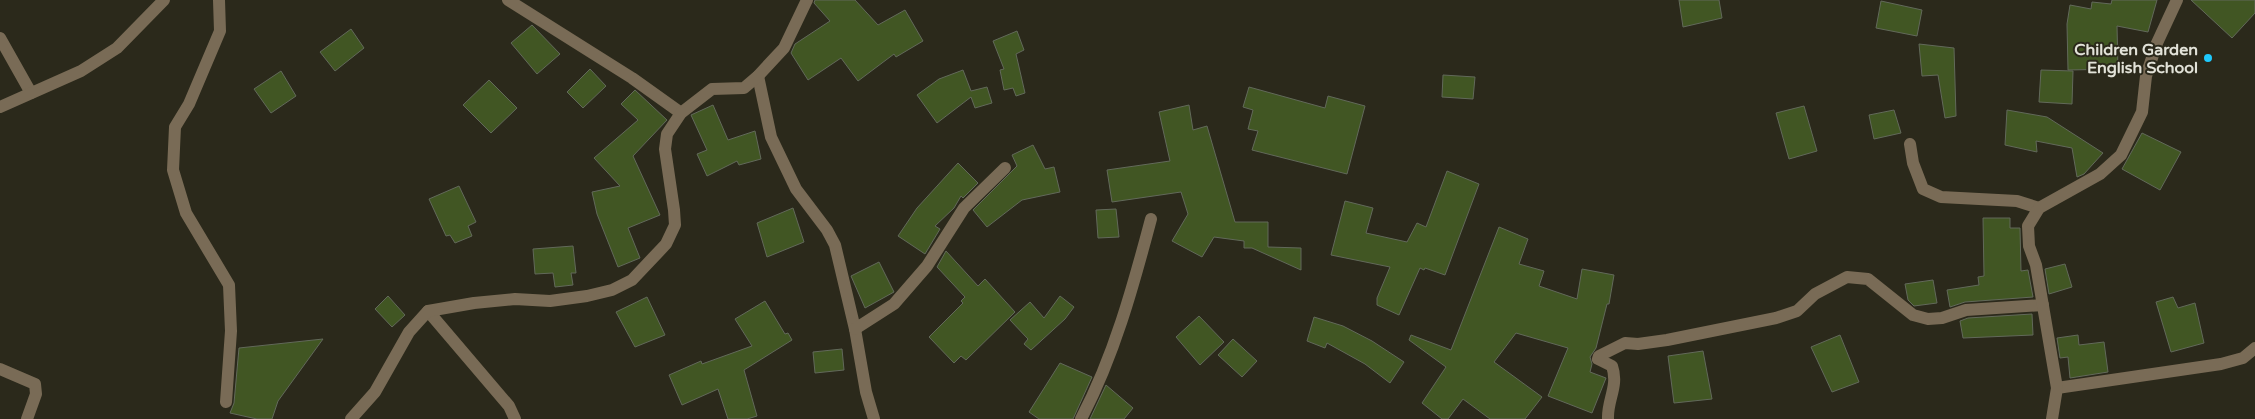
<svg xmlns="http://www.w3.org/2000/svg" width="2255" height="419" font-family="'Varela Round',sans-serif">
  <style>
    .building { fill: #415623; stroke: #62695a }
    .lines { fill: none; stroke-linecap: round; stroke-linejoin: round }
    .minor { stroke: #796b56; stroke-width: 12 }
    .poi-dot { fill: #1fc9fd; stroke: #2b291b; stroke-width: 2 }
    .labels { text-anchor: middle; stroke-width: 4; stroke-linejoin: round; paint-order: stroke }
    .poi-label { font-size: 16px; font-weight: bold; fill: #e2e2d8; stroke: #2b291b; text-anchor: end }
  </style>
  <rect width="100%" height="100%" fill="#2b291b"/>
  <g class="building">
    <path d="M815 0H855L878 25 905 10 923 41 896 57 894 54 858 81 841 58 808 80 791 53 795 44 830 21 814 3Z"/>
    <path d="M1679 0H1719L1722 18 1683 27Z"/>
    <path d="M2112 0H2157L2148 32 2117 26 2118 69 2068 70 2067 24 2070 5 2091 9 2092 2 2111 4Z"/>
    <path d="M2191 0H2255V13L2232 38Z"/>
    <path d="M1881 1 1922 10 1917 36 1876 28Z"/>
    <path d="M532 25 560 54 537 74 511 43Z"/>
    <path d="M351 29 364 48 335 71 320 52Z"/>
    <path d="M1017 31 1024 50 1016 54 1025 93 1016 96 1013 88 1004 90 1000 70 1004 69 993 41Z"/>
    <path d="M1919 44 1954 48 1956 116 1945 118 1938 75 1922 76Z"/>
    <path d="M590 69 606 86 583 108 567 92Z"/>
    <path d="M963 70 971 91 987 87 992 103 975 108 971 97 937 123 917 95 939 79Z"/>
    <path d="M2041 70 2073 71 2072 104 2039 102Z"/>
    <path d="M281 71 296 96 271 113 254 89Z"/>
    <path d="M1443 75 1475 77 1473 99 1442 97Z"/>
    <path d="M489 80 517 108 491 133 463 105Z"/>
    <path d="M1249 87 1325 108 1328 96 1365 106 1347 174 1252 150 1258 131 1248 129 1253 110 1243 107Z"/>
    <path d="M635 90 667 120 633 156 660 215 628 228 640 258 618 267 597 214 592 192 620 186 594 158 638 120 621 104Z"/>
    <path d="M713 105 728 140 755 131 761 159 739 165 737 161 707 176 697 154 707 150 691 115Z"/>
    <path d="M1189 105 1193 130 1207 126 1235 222H1268V247L1301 248V270L1252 248H1244V241L1214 237 1202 257 1172 241 1188 214 1181 192 1112 202 1107 170 1170 161 1159 112Z"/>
    <path d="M1804 106 1817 151 1789 159 1776 113Z"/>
    <path d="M1894 110 1901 133 1874 139 1869 115Z"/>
    <path d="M2007 110 2047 117 2103 153 2084 174 2077 177 2072 148 2036 141 2037 152 2005 145Z"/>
    <path d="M2142 133 2181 152 2160 190 2122 169Z"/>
    <path d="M1033 145 1045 169 1054 167 1060 192 1022 200 987 227 973 210 1017 166 1012 155Z"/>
    <path d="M958 163 978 183 963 198 961 196 954 208 935 226 940 229 925 254 898 236 917 208Z"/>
    <path d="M1447 171 1479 184 1445 275 1425 268 1424 270 1420 268 1399 315 1377 305V298L1390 267 1331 255 1345 201 1373 208 1366 233 1407 242 1417 223 1426 227Z"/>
    <path d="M459 186 476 222 468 226 472 236 455 243 450 235 446 236 429 199Z"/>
    <path d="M793 208 804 242 767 257 757 223Z"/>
    <path d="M1116 209 1119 237 1098 238 1096 210Z"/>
    <path d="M1983 218H2010V228H2020L2021 271 2028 270 2033 297 1965 302 1950 307 1947 290 1979 285 1978 277 1984 276Z"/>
    <path d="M1499 227 1528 239 1519 264 1544 271 1539 286 1577 299 1582 269 1614 275 1609 304H1607L1596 348 1590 357 1592 364 1590 372 1606 378 1592 413 1548 396 1568 348 1516 333 1494 362 1542 397 1525 419H1490L1463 399 1448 419H1442L1422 403 1446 367 1409 340 1411 335 1451 350Z"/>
    <path d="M573 246 576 273H571L573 285 555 287 553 273 535 274 533 249Z"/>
    <path d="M946 251 978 286 985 279 1015 312 966 360 961 356 954 363 929 337 963 303 961 301 965 297 937 267Z"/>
    <path d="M879 262 894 292 865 308 851 276Z"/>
    <path d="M2065 264 2072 287 2049 294 2045 269Z"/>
    <path d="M1933 280 1937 303 1914 306 1908 300 1905 284Z"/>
    <path d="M388 296 405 315 392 327 375 309Z"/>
    <path d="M1060 296 1074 307 1065 319 1031 350 1024 344 1028 339 1010 320 1030 302 1044 318Z"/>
    <path d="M647 297 665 335 635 347 616 312Z"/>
    <path d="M2173 297 2178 308 2195 303 2204 343 2171 352 2156 302Z"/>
    <path d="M765 301 785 334 788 333 792 340 744 370 757 416 747 419H728L718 389 682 405 669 375 701 361 702 364 752 346 735 319Z"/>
    <path d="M2032 314 2033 335 1963 338 1960 321 1968 318Z"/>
    <path d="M1199 316 1224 342 1200 365 1176 337Z"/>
    <path d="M1314 317 1343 326 1372 341 1404 362 1390 383 1365 364 1327 343 1325 348 1307 341Z"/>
    <path d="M1840 335 1859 382 1832 392 1811 347Z"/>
    <path d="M2078 335 2079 345 2104 342 2108 372 2070 378 2068 357 2060 358 2057 338Z"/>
    <path d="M323 339 278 401 272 419H257L230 413 234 403 239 348Z"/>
    <path d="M1233 339 1257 361 1242 377 1218 355Z"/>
    <path d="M842 349 844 370 815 373 813 352Z"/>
    <path d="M1703 351 1712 399 1674 403 1668 356Z"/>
    <path d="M1060 363 1092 377 1073 419H1039L1029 412Z"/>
    <path d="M1106 385 1133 408 1124 419H1090Z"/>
  </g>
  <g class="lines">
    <g class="minor">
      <path d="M219 0 220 31 189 104 175 127 173 170 186 213 229 285 231 331 226 402"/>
      <path d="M508 0 632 78 681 113"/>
      <path d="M0 38 31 93"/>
      <path d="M758 76 771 137 796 189 827 230 835 245 855 329 866 392 874 419"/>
      <path d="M0 107 81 71 117 48 164 0"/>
      <path d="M1910 144 1913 163 1923 189 1941 197 2017 201 2039 208"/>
      <path d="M428 311 509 406 515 419"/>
      <path d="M855 329 894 304 927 266 964 208 1005 168"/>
      <path d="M0 369 35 384 36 394 27 419"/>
      <path d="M2057 388 2221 364 2243 358 2255 348"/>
      <path d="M351 419 375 392 409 332 428 311 474 303 515 299 550 301 587 296 612 290 632 280 666 244 675 225 674 210 665 149 667 134 681 113 712 89 744 88 758 76 784 48 807 0"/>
      <path d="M1081 419C1114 356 1133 287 1151 219"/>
      <path d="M1608 419C1607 400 1619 386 1612 366L1598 359 1599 356 1625 343 1638 344 1667 340 1776 318 1797 311 1815 294 1847 277 1868 279 1913 315 1928 319 1942 318 1966 310 2043 305"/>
      <path d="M2052 419 2057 388 2036 265 2029 246 2028 226 2039 208 2100 174 2121 155 2142 112 2146 76 2157 43 2177 0"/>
    </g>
  </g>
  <circle class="poi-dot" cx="2208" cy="58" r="5"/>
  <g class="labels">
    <g class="poi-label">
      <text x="2198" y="55">Children Garden<tspan x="2198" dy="18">English School</tspan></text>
    </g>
  </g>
</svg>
